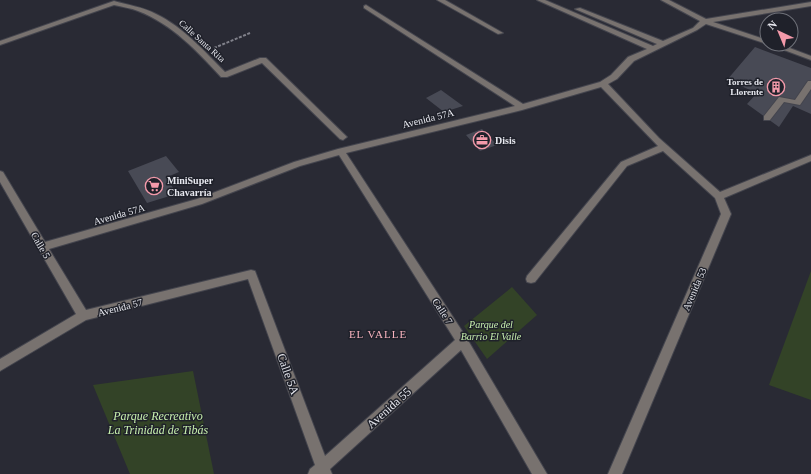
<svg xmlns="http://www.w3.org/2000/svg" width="811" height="474" font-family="'Times New Roman',serif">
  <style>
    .green { fill: #334327 }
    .building { fill: #484a55 }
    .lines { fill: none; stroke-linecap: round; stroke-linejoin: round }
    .minor-casing { stroke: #44454e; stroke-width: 2 }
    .path { stroke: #80818a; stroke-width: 2; stroke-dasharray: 3 1.5; stroke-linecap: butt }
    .minor { fill: #78726f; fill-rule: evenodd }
    .labels { text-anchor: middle; stroke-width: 3; stroke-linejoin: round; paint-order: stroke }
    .far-street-label { font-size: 9px; fill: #e7e8ef; stroke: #1f212a }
    .far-poi-label { font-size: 9px; font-weight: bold; fill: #e7e8ef; stroke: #1f212a; text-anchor: end }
    .street-label { font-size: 10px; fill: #e7e8ef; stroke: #1f212a }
    .poi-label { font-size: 10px; font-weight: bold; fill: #e7e8ef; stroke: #1f212a; text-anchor: start }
    .park-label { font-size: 10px; font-style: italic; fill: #c8f0ae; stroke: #1f212a }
    .neighbourhood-label { font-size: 11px; letter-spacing: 1px; fill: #f7b3be; stroke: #1f212a }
    .near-street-label { font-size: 12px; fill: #e7e8ef; stroke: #1f212a }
    .near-park-label { font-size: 12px; font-style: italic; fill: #c8f0ae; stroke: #1f212a }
  </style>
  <rect width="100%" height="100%" fill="#292a34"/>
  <g class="green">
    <path d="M811 271V400L769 385Z"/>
    <path d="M512 287 537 315 487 359 464 326Z"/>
    <path d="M193 371 214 474H130L93 385Z"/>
  </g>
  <g class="building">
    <path d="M755 47 811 68V114L793 106 779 127 747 104 757 93 727 80Z"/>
    <path d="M441 90 463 106 444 112 426 98Z"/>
    <path d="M482 129 497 145 480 151 466 135Z"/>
    <path d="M166 156 179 172 167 177 176 194 147 203 128 171Z"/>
  </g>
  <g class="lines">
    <defs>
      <g id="minor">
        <path d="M437 0H445L503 33 498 34Z"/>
        <path d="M537 0H545L653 46 657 44 575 9 580 8 663 41 693 28 700 21 661 0H669L706 19 811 2V6L713 22 767 40V44L706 24 697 30 634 61 617 79 608 84 659 138 720 192 811 155V161L724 198 731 214 622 474H608L721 214 715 198 663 151 627 166 535 282 531 283 527 282 526 279 527 276 621 162 658 146 601 87 522 110 346 153 466 337 547 474H532L461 350 330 469 332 474H308L310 469 315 465 248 279 86 320 0 371V359L76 314 0 182V171L3 172 45 242 197 199 294 162 338 149 515 106 364 8V6L366 5 523 104 600 82 611 75 628 57 647 49ZM339 155 455 340 325 456 255 271 251 270 86 310 49 249 202 204 300 166Z"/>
        <path d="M114 1C128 5 143 7 156 14 183 27 204 51 225 72L260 58H266L347 137 343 140 340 139 262 63 227 77H221C197 51 172 24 138 11 131 8 122 7 114 5L0 45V41Z"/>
        <path d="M768 44H779L811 56V60Z"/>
        <path d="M808 81H811V89L800 105 784 102 770 120H764V116L779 97 795 100Z"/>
      </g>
    </defs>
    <use href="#minor" class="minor-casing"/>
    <path class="path" d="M214 48 250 33"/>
    <use href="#minor" class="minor"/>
  </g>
  <defs>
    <symbol id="building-ring" viewBox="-11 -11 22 22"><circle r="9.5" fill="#1f212a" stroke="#f39aaa" stroke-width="1.5"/><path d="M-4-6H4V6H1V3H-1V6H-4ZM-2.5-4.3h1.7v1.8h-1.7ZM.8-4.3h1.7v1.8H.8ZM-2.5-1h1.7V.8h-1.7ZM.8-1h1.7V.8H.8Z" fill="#f39aaa"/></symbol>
    <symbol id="office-ring" viewBox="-11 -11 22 22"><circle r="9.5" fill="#1f212a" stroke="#f39aaa" stroke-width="1.5"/><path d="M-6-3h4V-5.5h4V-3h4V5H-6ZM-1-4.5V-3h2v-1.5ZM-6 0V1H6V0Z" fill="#f39aaa"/></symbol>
    <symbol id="supermarket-ring" viewBox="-11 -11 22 22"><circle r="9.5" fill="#1f212a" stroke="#f39aaa" stroke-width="1.5"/><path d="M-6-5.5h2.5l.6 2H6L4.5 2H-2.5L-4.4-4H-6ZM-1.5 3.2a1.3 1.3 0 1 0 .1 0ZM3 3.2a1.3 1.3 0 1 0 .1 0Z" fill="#f39aaa"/></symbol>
  </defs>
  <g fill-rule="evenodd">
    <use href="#building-ring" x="766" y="77" width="20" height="20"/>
    <use href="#office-ring" x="472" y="130" width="20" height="20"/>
    <use href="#supermarket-ring" x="144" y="176" width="20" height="20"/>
  </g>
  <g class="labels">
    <g class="far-street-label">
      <text transform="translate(202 41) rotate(42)" y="3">Calle Santa Rita</text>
    </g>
    <g class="far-poi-label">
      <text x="763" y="85">Torres de<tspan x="763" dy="10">Llorente</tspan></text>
    </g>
    <g class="street-label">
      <text transform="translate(428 118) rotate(-14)" y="4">Avenida 57A</text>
      <text transform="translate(119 214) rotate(-16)" y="4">Avenida 57A</text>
      <text transform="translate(41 245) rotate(60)" y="4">Calle 5</text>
      <text transform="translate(694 289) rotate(-67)" y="4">Avenida 53</text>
      <text transform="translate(120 307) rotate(-14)" y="4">Avenida 57</text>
      <text transform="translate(443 311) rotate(57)" y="4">Calle 7</text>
    </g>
    <g class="poi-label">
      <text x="495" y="144">Disis</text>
      <text x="167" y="184">MiniSuper<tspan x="167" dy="12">Chavarría</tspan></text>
    </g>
    <g class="park-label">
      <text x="491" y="328">Parque del<tspan x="491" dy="12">Barrio El Valle</tspan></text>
    </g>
    <g class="neighbourhood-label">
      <text x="378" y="338">EL VALLE</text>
    </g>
    <g class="near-street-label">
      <text transform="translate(288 374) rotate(70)" y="4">Calle 5A</text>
      <text transform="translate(389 408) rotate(-42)" y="4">Avenida 55</text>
    </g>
    <g class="near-park-label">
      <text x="158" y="420">Parque Recreativo<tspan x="158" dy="14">La Trinidad de Tibás</tspan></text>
    </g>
  </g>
  <g transform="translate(779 32) rotate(316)"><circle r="19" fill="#1f212a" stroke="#6f7179"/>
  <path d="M0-3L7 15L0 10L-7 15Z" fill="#f39aaa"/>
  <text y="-6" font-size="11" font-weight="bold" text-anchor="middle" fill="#e7e8ef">N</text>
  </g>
</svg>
